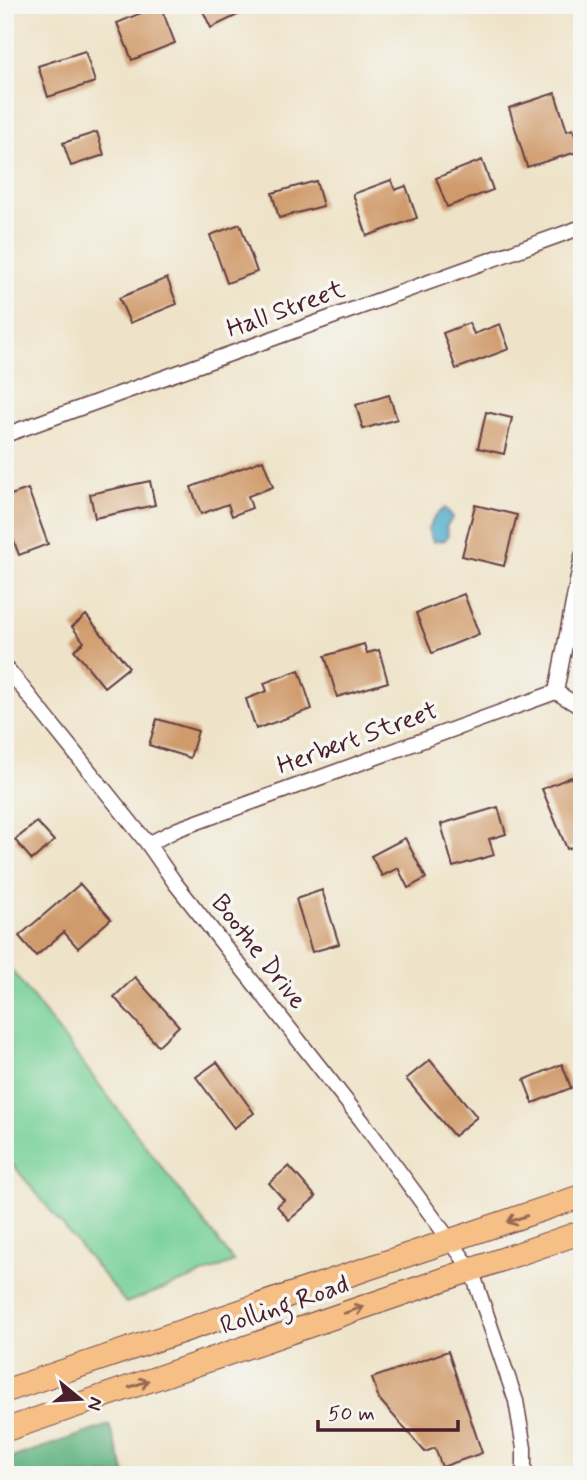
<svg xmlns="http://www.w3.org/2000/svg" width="587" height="1480" font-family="Mynerve,sans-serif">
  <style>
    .green { fill: #76d097; stroke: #607861; stroke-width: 2 }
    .forest { fill: #60b280; stroke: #556856; stroke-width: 2 }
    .water { fill: #4aa8c8; stroke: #4a647a; stroke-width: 2 }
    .building { fill: #d09b6c }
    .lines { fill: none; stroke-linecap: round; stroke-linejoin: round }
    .minor-casing { stroke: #633c43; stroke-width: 17 }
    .primary-casing { stroke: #633c43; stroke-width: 25 }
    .minor { stroke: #fff; stroke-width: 14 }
    .primary { stroke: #f5bf86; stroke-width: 23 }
    .oneway { stroke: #976754 }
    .labels { text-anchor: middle; stroke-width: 7; stroke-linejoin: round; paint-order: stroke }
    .street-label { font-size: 26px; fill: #4a1f2b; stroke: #f6f6f2 }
  </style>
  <rect width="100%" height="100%" fill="#f6f6f2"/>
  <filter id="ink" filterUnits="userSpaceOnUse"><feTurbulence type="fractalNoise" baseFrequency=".0143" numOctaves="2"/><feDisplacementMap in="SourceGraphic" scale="14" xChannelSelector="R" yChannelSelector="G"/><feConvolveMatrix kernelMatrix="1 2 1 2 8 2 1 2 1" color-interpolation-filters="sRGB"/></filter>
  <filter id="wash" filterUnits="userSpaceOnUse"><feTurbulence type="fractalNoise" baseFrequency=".00686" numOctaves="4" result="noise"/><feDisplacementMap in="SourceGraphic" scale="28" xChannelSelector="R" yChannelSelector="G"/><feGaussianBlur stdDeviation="1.57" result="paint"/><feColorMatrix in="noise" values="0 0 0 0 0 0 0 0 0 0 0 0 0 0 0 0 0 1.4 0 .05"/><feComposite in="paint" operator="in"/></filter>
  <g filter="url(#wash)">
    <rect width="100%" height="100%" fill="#eee3c8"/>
    <path class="green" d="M5 961 234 1262 126 1303 5 1155Z"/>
    <path class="forest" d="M109 1425 126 1475H5V1460Z"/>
    <path class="water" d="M445 508 453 517 446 527 448 535 445 540 433 542 428 529 435 516Z"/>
    <g id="blocks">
      <g class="building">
        <path d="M160 5 175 43 132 60 117 23Z"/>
        <path d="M200 5H258L211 28Z"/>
        <path d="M85 51 95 82 48 97 38 66Z"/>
        <path d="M555 93 567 131 573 129 580 151 527 167 509 108Z"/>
        <path d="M97 132 104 155 71 166 63 143Z"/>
        <path d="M482 160 493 190 447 207 436 178Z"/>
        <path d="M391 180 395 190 406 186 417 218 367 236 353 194Z"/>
        <path d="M316 181 323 206 279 218 272 193Z"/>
        <path d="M240 224 257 272 227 283 210 235Z"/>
        <path d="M167 278 177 304 130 323 119 298Z"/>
        <path d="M469 323 474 334 500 324 509 349 456 369 443 333Z"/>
        <path d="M389 395 397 419 363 429 356 405Z"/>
        <path d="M486 412 512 418 504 454 478 448Z"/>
        <path d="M263 460 273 487 248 496 252 508 232 516 228 504 201 514 191 487Z"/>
        <path d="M150 481 155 505 95 518 90 494Z"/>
        <path d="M28 489 48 544 19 555 5 517V497Z"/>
        <path d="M475 505 517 515 504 566 462 556Z"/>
        <path d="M464 594 479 634 432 653 416 613Z"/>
        <path d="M86 615 129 667 104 687 74 650 84 642 72 627Z"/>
        <path d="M364 644 367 653 379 650 388 682 337 697 325 656Z"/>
        <path d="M299 670 312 709 256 729 246 699 267 691 264 683Z"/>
        <path d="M157 719 198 731 190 758 149 745Z"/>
        <path d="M571 777 582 803V843L567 849 542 789Z"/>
        <path d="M498 807 506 834 489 839 494 855 453 867 441 824Z"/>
        <path d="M37 822 54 841 32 860 15 840Z"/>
        <path d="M405 838 426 878 408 888 398 868 382 876 371 856Z"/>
        <path d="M80 884 111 919 78 948 64 932 36 956 19 936Z"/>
        <path d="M322 890 339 944 312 952 296 899Z"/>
        <path d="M135 977 179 1026 158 1046 114 997Z"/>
        <path d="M430 1060 477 1117 454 1136 406 1079Z"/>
        <path d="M217 1062 254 1113 234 1128 196 1077Z"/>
        <path d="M562 1064 571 1088 533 1103 524 1080Z"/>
        <path d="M289 1166 316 1197 289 1220 277 1206 284 1200 269 1183Z"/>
        <path d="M448 1351 482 1453 442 1467 435 1448 425 1452 379 1399 372 1378Z"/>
      </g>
    </g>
  </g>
  <g filter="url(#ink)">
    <use href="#blocks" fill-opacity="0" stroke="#633c43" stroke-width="2"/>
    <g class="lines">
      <defs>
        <g id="minor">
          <path d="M5 435 582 227"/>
          <path d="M5 666 148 844 175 883 362 1121 471 1269 516 1401 524 1448V1475"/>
          <path d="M556 692 582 556"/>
          <path d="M556 692 582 708"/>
          <path d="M148 844 178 829 556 692"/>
        </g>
        <g id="primary">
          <path d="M5 1391 582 1196"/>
          <path d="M5 1430 582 1232"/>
        </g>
      </defs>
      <use href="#minor" class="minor-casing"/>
      <use href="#primary" class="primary-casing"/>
      <use href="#minor" class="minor"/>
      <use href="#primary" class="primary"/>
    </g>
    <defs><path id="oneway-shaft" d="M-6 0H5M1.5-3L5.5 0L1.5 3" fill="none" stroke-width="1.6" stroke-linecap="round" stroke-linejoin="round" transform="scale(1.75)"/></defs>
    <g class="oneway">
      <use href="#oneway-shaft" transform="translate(517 1219) rotate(161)"/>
      <use href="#oneway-shaft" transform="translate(354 1310) rotate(-19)"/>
      <use href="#oneway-shaft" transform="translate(139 1384) rotate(-19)"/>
    </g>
  </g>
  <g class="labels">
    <g class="street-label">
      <text transform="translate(285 308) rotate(-20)" y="9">Hall Street</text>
      <text transform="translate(357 737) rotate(-20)" y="9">Herbert Street</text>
      <text transform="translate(260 951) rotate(52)" y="9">Boothe Drive</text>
      <text transform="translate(284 1304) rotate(-19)" y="9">Rolling Road</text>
    </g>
  </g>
  <rect width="587" height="1480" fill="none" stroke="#f6f6f2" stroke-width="28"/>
  <g transform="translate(80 1399) rotate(108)" stroke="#f6f6f2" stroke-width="5" paint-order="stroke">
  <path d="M0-5L12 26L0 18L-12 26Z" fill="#4a1f2b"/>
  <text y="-10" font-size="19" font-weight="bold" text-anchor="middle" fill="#4a1f2b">N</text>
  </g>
  <path d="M318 1420v10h140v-10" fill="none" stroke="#4a1f2b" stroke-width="3.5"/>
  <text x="328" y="1420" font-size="21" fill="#4a1f2b" stroke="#f6f6f2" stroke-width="5" paint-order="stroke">50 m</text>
</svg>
